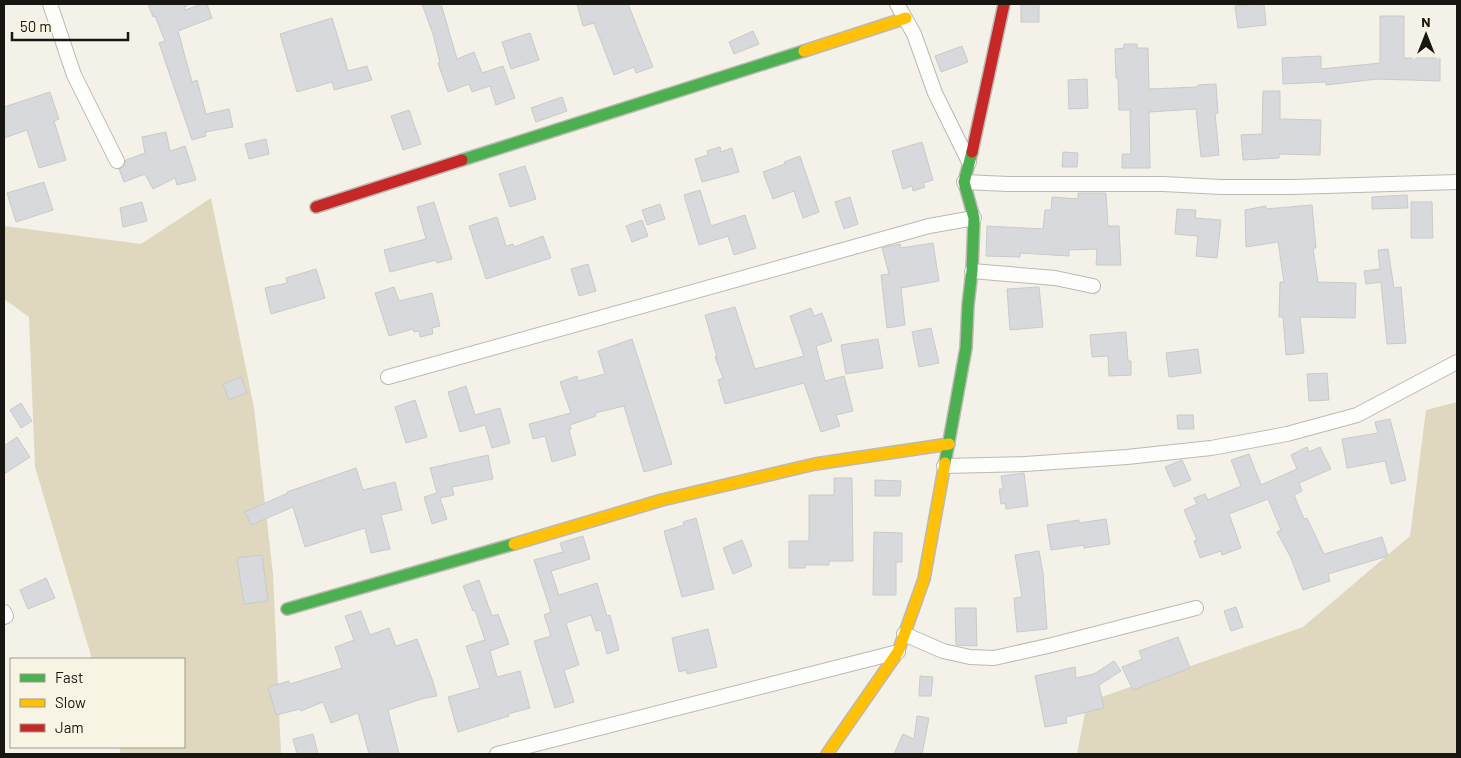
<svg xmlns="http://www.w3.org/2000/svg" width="1461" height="758" font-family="Barlow,sans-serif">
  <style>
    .forest { fill: #dfd8be }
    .building { fill: #d8d9dc; stroke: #cacac9 }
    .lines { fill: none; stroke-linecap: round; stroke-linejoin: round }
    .street-casing { stroke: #bbb9b2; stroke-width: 16 }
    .fast-casing { stroke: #bbb9b2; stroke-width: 14 }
    .slow-casing { stroke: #bbb9b2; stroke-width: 14 }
    .jam-casing { stroke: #bbb9b2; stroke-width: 14 }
    .street { stroke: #fdfdfc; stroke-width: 14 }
    .fast { stroke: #4caf50; stroke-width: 11 }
    .slow { stroke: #ffc107; stroke-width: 11 }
    .jam { stroke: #c62828; stroke-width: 11 }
  </style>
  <rect width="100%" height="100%" fill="#f3f1e8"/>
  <g class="forest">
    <path d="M211 198 254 408 273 574 281 754H121L119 747H184V659H92L35 467 29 317 4 299V226L141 244Z"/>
    <path d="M1457 402V754H1077L1087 702 1303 627 1410 536 1426 410Z"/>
  </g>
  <g class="building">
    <path d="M148 4H186L187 6 184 7 185 10 202 4H207L212 18 178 31 192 82 197 80 206 114 229 109 233 127 205 132 206 136 192 140 159 43 165 41 155 16 153 17Z"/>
    <path d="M422 4H441L457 59 474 52 482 73 503 66 515 98 496 105 490 86 472 92 469 84 448 92 438 63H440L433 34Z"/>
    <path d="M577 4H628L653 67 636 73 634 67 614 75 594 23 583 26Z"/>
    <rect x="1021" y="4" width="18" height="18"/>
    <path d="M1253 4H1264L1266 25 1238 28 1235 6Z"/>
    <path d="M1380 16H1404V58H1440V81L1377 79 1326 85V82L1283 84 1282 58 1321 56V69L1380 63Z"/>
    <path d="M332 18 348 71 367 66 372 80 334 90 332 82 297 92 280 34Z"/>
    <path d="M753 31 759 44 734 54 729 42Z"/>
    <path d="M530 33 539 60 511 69 502 42Z"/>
    <path d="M1124 44H1137V48H1148L1149 89 1198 87V85L1216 84 1218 113 1215 114 1219 155 1201 157 1196 109 1149 112 1150 168H1122V154H1131L1130 110H1119L1118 78H1116L1115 49 1124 48Z"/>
    <path d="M962 46 968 62 941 72 935 56Z"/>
    <path d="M1087 79 1088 108 1069 109 1068 80Z"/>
    <path d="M1263 91H1280V119L1321 120 1320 155 1279 154V158L1243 160 1241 135 1262 134Z"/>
    <path d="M50 92 59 119 54 121 66 160 39 168 27 130 4 138V107Z"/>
    <path d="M562 97 567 111 536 122 531 108Z"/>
    <path d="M409 110 421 144 403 150 391 116Z"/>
    <path d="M166 132 170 151 185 146 196 180 177 185 175 178 153 189 145 174 124 182 119 169 124 166 126 160 145 153 142 137Z"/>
    <path d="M266 139 269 154 249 159 245 144Z"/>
    <path d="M922 142 933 180 923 183 925 187 913 191 912 186 903 189 892 151Z"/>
    <path d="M720 147 721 152 732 148 739 172 702 182 695 159 708 155 707 151Z"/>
    <path d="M1063 152 1078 153 1077 167H1062Z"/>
    <path d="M800 156 819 212 803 218 794 191 773 199 763 172 785 164 784 162Z"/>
    <path d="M525 166 536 199 510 207 499 174Z"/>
    <path d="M44 182 53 210 16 222 7 193Z"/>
    <path d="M700 190 711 226 745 215 756 248 734 255 728 236 699 245 684 195Z"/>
    <path d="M1078 193H1106L1108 226H1119L1121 265H1096L1097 249 1069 250V256L1020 253V257L986 256 987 226 1043 229 1045 210H1051L1052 197 1078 199Z"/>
    <path d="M1407 195 1408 208 1372 209V197Z"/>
    <path d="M850 197 858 224 844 229 835 202Z"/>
    <path d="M142 202 147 221 123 227 120 208Z"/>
    <path d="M434 202 452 259 437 263 436 260 390 272 384 250 426 239 417 207Z"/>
    <path d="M1411 202H1432L1433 238H1411Z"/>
    <path d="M660 204 665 219 647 225 642 210Z"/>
    <path d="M1312 205 1316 248H1313L1318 282 1356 283 1355 318 1300 317 1304 353 1286 355 1283 317H1279L1280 282H1284L1278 242 1246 247 1245 210 1266 206V209Z"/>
    <path d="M1177 209 1196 210 1195 218 1221 220 1217 258 1196 256 1198 236 1175 234Z"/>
    <path d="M497 217 506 246 513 244 514 247 543 236 551 258 486 279 469 226Z"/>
    <path d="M642 220 648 236 632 242 626 226Z"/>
    <path d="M933 243 939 281 901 288 905 325 887 328 881 275 889 274 882 248 900 244 901 248Z"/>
    <path d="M1388 249 1394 288 1401 287 1406 343 1387 344 1381 282 1366 284 1364 271 1380 269 1378 250Z"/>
    <path d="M588 264 596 291 579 296 571 269Z"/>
    <path d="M316 269 325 298 271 314 265 288 287 283 286 278Z"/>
    <path d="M394 287 399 301 432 293 440 326 432 328 433 334 420 337 419 331 414 332 413 329 389 336 375 293Z"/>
    <path d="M1039 287 1043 327 1010 330 1007 289Z"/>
    <path d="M735 307 755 369 804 356 790 316 811 308 814 316 822 313 832 341 816 346 825 381 844 376 853 411 836 415 840 426 821 432 804 383 725 404 718 380 723 378 715 357H717L705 315Z"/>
    <path d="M931 328 939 363 919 367 912 332Z"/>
    <path d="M1126 332 1128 361H1131V375L1109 376 1108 356 1092 357 1090 335Z"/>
    <path d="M632 339 672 464 644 472 624 406 595 413 596 416 570 425 571 429 569 430 576 455 552 462 545 436 533 439 529 424 571 413 560 382 577 376 578 381 605 374 598 351Z"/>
    <path d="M878 339 883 368 846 374 841 345Z"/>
    <path d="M1198 349 1201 373 1169 377 1166 353Z"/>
    <path d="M1327 373 1329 400 1309 401 1307 374Z"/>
    <path d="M241 377 247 393 229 400 223 384Z"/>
    <path d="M466 386 475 415 500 408 510 443 492 448 485 425 460 432 448 392Z"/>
    <path d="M415 400 427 437 406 443 395 407Z"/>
    <path d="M21 403 32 421 21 428 10 410Z"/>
    <path d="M1177 415H1193L1194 429H1178Z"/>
    <path d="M1390 419 1406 480 1391 484 1385 461 1347 468 1342 439 1378 433 1375 422Z"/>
    <path d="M17 437 30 457 4 474V446Z"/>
    <path d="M1307 447 1309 452 1320 447 1331 469 1299 483 1302 491 1294 495 1304 519 1307 518 1324 554 1382 537 1388 556 1328 574 1330 581 1303 590 1291 558 1277 532 1281 530 1268 499 1229 514 1241 548 1222 555 1221 551 1200 558 1194 541 1197 540 1184 510 1197 504 1194 498 1205 494 1208 500 1241 486 1231 460 1249 454 1261 485 1297 469 1291 455Z"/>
    <path d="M488 455 493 479 452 487 454 495 440 498 447 519 432 524 424 497 437 493 430 468Z"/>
    <path d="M1182 460 1191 480 1174 487 1165 467Z"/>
    <path d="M356 468 363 490 395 482 402 510 381 515 390 549 371 553 365 528 305 547 293 507 251 525 245 512 288 493 287 492Z"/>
    <path d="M1024 473 1028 506 1006 509 1005 503 1001 504 999 489H1003L1001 476Z"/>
    <path d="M834 478H852L853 561H829V565H805V568H789V541H809V495H834Z"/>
    <path d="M875 480 901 481 900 496H875Z"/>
    <path d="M696 518 714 589 682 597 664 531 684 525 683 522Z"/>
    <path d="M1106 519 1110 544 1084 548V545L1051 550 1047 525 1079 520V523Z"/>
    <path d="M874 532 902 533V562H896V595H873Z"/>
    <path d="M583 536 590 559 551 571 559 595 597 583 607 616 610 615 619 650 607 654 601 630 596 631 591 615 566 623 579 665 564 670 574 702 555 708 534 641 551 636 544 615 551 612 534 560 563 552 560 543Z"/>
    <path d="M742 540 752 566 733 574 723 548Z"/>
    <path d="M1039 551 1043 573 1047 629 1017 632 1014 598 1022 597 1015 555Z"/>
    <path d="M262 555 268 601 244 604 237 558Z"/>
    <path d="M46 578 55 598 28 609 20 590Z"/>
    <path d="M479 580 492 616 498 614 509 644 490 651 497 677 520 671 530 708 508 714 509 716 458 732 448 697 480 688 466 646 485 640 475 610 473 611 463 586Z"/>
    <path d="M1236 607 1243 627 1231 631 1224 611Z"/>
    <path d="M955 608H976L977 646 956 645Z"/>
    <path d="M361 611 370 635 389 628 396 646 417 639 433 682 437 696 425 698 388 710 399 754H369L358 713 331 723 323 702 301 711 300 709 276 715 268 687 289 681 290 684 342 668 335 647 354 640 345 616Z"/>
    <path d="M708 629 717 667 687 674 686 670 679 672 672 638Z"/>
    <path d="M1178 637 1190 668 1133 690 1122 667 1142 659 1139 651Z"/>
    <path d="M1114 661 1121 671 1099 685 1104 708 1066 717 1067 723 1045 727 1035 676 1075 667 1076 678 1094 674Z"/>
    <path d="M920 676 933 677 931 696H919Z"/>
    <path d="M917 716 929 718 922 754H894L903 734 914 739Z"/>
    <path d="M313 734 318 754H297L293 739Z"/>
  </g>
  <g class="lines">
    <defs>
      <g id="street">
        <path d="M50 4 74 75 117 161"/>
        <path d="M897 4 914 34 935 93 969 162"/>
        <path d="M964 182 1008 184H1163L1221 187H1292L1457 182"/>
        <path d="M972 271 1055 278 1093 286"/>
        <path d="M388 377 929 226 974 218"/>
        <path d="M944 466 1025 464 1127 457 1211 448 1287 434 1357 415 1457 362"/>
        <path d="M4 612 6 616 4 617"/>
        <path d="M904 634 943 651 970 657 994 658 1052 645 1196 608"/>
        <path d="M497 754 898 652"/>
      </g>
      <g id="fast">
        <path d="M462 160 804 51"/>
        <path d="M945 463 966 348 968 305 972 271 974 218 964 182 972 152"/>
        <path d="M287 609 514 544"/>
      </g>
      <g id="slow">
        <path d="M804 51 906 18"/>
        <path d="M514 544 662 500 815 464 949 444"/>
        <path d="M827 754 898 652 924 579 945 463"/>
      </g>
      <g id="jam">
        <path d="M972 152 1004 4"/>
        <path d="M316 207 462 160"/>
      </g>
    </defs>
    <use href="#street" class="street-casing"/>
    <use href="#fast" class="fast-casing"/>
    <use href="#slow" class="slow-casing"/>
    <use href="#jam" class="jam-casing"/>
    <use href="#street" class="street"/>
    <use href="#fast" class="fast"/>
    <use href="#slow" class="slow"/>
    <use href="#jam" class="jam"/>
  </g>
  <rect width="1461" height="758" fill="none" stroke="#181611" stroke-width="10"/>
  <rect x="10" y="658" width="175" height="90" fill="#f8f4e3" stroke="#9e9b8f"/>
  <rect x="20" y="674" width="25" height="8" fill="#4caf50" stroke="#9e9b8f"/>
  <text x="55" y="683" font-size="15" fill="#181611">Fast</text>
  <rect x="20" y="699" width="25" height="8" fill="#ffc107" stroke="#9e9b8f"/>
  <text x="55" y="708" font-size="15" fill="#181611">Slow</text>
  <rect x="20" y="724" width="25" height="8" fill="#c62828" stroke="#9e9b8f"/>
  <text x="55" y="733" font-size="15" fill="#181611">Jam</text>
  <g transform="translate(1426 35)" stroke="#f8f4e3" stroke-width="4" paint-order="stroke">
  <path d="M0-4L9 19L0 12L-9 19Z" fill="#181611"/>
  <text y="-8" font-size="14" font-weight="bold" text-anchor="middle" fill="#181611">N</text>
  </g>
  <path d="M12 32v8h116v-8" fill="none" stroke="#181611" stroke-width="2.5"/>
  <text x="20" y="32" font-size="15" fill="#181611" stroke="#f8f4e3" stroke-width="4" paint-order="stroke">50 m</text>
</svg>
